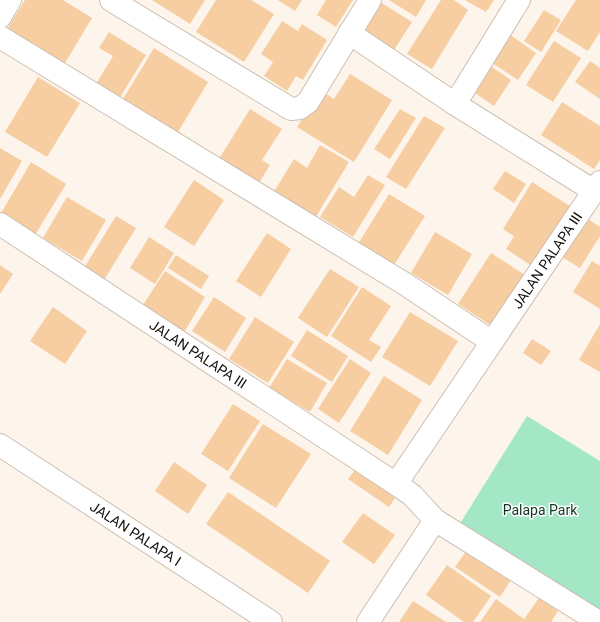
<svg xmlns="http://www.w3.org/2000/svg" width="600" height="622" font-family="Roboto,sans-serif">
  <style>
    .green { fill: #a3e7c6 }
    .building { fill: #f7cda2 }
    .lines { fill: none; stroke-linecap: round; stroke-linejoin: round }
    .minor-casing { stroke: #ccbfb1; stroke-width: 24 }
    .minor { stroke: #fff; stroke-width: 22 }
    .labels { text-anchor: middle; stroke-width: 3; stroke-linejoin: round; paint-order: stroke }
    .street-label { font-size: 14px; fill: #120e09; stroke: #fff }
    .park-label { font-size: 14px; fill: #113425; stroke: #fff }
  </style>
  <rect width="100%" height="100%" fill="#fdf5ec"/>
  <path class="green" d="M527 416 600 461V619L456 530Z"/>
  <g class="building">
    <path d="M25 0H63L92 18 62 68 4 34Z"/>
    <path d="M152 0H205L190 24Z"/>
    <path d="M216 0H251L274 14 244 62 196 32Z"/>
    <path d="M278 0H302L295 11Z"/>
    <path d="M326 0H353L336 27 317 15Z"/>
    <path d="M377 0 412 22 394 50 359 28Z"/>
    <path d="M389 0H426L416 17Z"/>
    <path d="M441 0H454L468 10 432 69 407 54Z"/>
    <path d="M465 0H494L486 12Z"/>
    <path d="M576 0H600V32L588 51 556 31Z"/>
    <path d="M544 10 561 20 541 52 524 41Z"/>
    <path d="M282 21 298 31 302 24 327 40 303 80 296 76 287 91 264 76 273 62 261 54Z"/>
    <path d="M505 31 536 53 518 80 486 59Z"/>
    <path d="M109 32 146 55 116 104 93 89 113 56 99 48Z"/>
    <path d="M554 41 581 58 553 102 526 85Z"/>
    <path d="M154 48 208 82 175 137 120 104Z"/>
    <path d="M590 61 600 68V99L575 82Z"/>
    <path d="M486 63 511 80 494 106 469 89Z"/>
    <path d="M350 74 392 100 354 162 297 127 320 90 334 99Z"/>
    <path d="M38 77 80 103 47 157 5 132Z"/>
    <path d="M562 102 600 126V160L594 169 541 135Z"/>
    <path d="M250 109 282 129 262 160 270 165 257 186 217 162Z"/>
    <path d="M400 109 416 118 390 159 374 149Z"/>
    <path d="M424 116 445 128 406 189 386 177Z"/>
    <path d="M320 145 349 162 314 220 272 195 294 159 307 168Z"/>
    <path d="M0 148 22 161 0 199Z"/>
    <path d="M31 162 66 184 35 235 0 215Z"/>
    <path d="M505 171 526 184 514 203 493 189Z"/>
    <path d="M368 175 385 185 353 237 320 217 339 187 354 197Z"/>
    <path d="M194 180 224 200 194 246 164 227Z"/>
    <path d="M532 182 573 208 535 268 506 249 514 236 503 229Z"/>
    <path d="M389 194 425 216 394 265 358 244Z"/>
    <path d="M67 197 106 220 82 261 43 238Z"/>
    <path d="M582 215 600 227V236L580 268 557 254Z"/>
    <path d="M116 216 136 228 104 280 84 268Z"/>
    <path d="M435 232 472 254 448 295 411 273Z"/>
    <path d="M267 233 291 249 261 297 236 281Z"/>
    <path d="M149 237 174 253 155 284 130 268Z"/>
    <path d="M491 253 531 279 498 330 458 304Z"/>
    <path d="M176 255 209 276 201 289 168 268Z"/>
    <path d="M592 261 600 266V309L573 292Z"/>
    <path d="M0 265 13 274 0 294Z"/>
    <path d="M330 269 359 287 327 337 298 318Z"/>
    <path d="M165 271 205 297 183 334 141 308Z"/>
    <path d="M362 287 391 306 369 340 381 347 371 362 331 336Z"/>
    <path d="M214 297 246 318 225 352 192 331Z"/>
    <path d="M53 307 87 331 65 364 30 341Z"/>
    <path d="M410 312 458 341 430 386 382 357Z"/>
    <path d="M255 317 294 342 268 383 229 359Z"/>
    <path d="M600 324V372L579 360Z"/>
    <path d="M307 330 348 356 332 382 291 356Z"/>
    <path d="M532 339 551 351 541 365 523 353Z"/>
    <path d="M287 359 327 383 310 412 269 388Z"/>
    <path d="M350 359 371 373 339 423 318 409Z"/>
    <path d="M384 376 422 400 388 455 350 431Z"/>
    <path d="M233 404 260 421 228 471 201 454Z"/>
    <path d="M263 424 311 454 276 508 229 478Z"/>
    <path d="M174 462 207 485 188 514 155 491Z"/>
    <path d="M355 470 395 498 389 507 348 479Z"/>
    <path d="M228 492 330 561 308 593 206 524Z"/>
    <path d="M363 513 395 535 374 564 342 542Z"/>
    <path d="M469 547 513 577 500 597 455 567Z"/>
    <path d="M447 565 491 596 473 622H464L426 595Z"/>
    <path d="M539 598 558 611 551 622H480L496 599 524 619Z"/>
    <path d="M413 601 446 622H399Z"/>
  </g>
  <g class="lines">
    <defs>
      <g id="minor">
        <path d="M111 0 291 109 300 108 308 102 370 0"/>
        <path d="M0 17 10 0"/>
        <path d="M349 33 455 104 594 191"/>
        <path d="M0 37 405 284 492 342"/>
        <path d="M455 104 519 0"/>
        <path id="s1" d="M0 224 396 484 412 495 435 520 594 619"/>
        <path id="s2" d="M0 445 271 622"/>
        <path id="s3" d="M396 484 600 182"/>
        <path d="M368 622 435 520"/>
      </g>
    </defs>
    <use href="#minor" class="minor-casing"/>
    <use href="#minor" class="minor"/>
  </g>
  <g class="labels">
    <g class="street-label">
      <text dy="5" stroke="none"><textPath href="#s3" startOffset="270">JALAN PALAPA III</textPath></text>
      <text dy="5" stroke="none"><textPath href="#s1" startOffset="237">JALAN PALAPA III</textPath></text>
      <text dy="5" stroke="none"><textPath href="#s2" startOffset="162">JALAN PALAPA I</textPath></text>
    </g>
    <g class="park-label">
      <text x="540" y="515">Palapa Park</text>
    </g>
  </g>
</svg>
